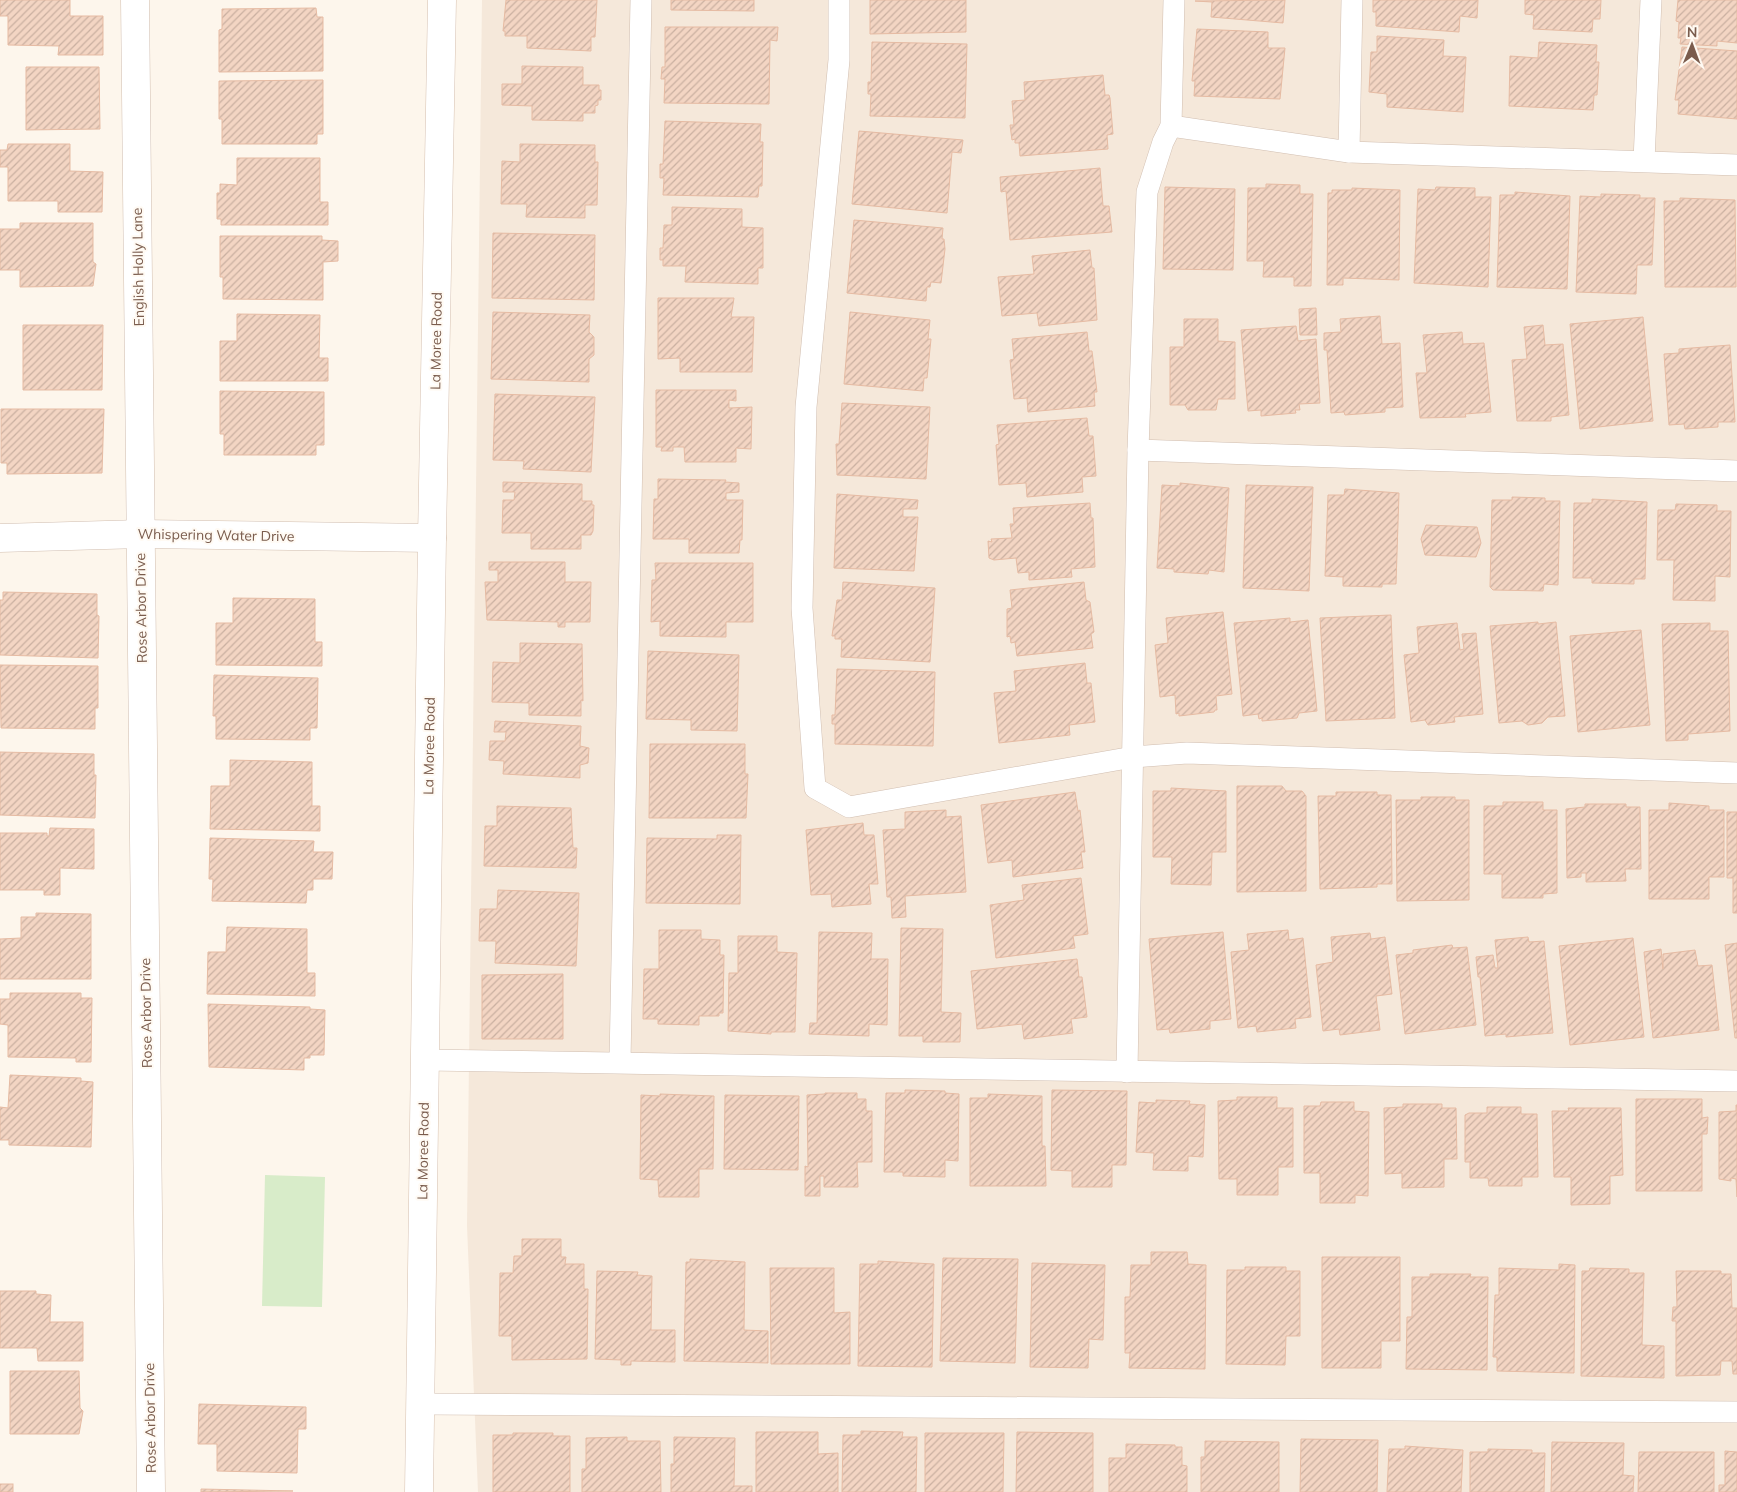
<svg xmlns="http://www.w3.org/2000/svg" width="1737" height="1492" font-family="Mulish,sans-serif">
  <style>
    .residential { fill: #f5e8da }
    .grass { fill: #d8ecc9 }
    .building { fill: url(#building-hatch); stroke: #e6bba3 }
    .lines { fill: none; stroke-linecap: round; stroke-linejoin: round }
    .lane-casing { stroke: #d1beb0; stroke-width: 22 }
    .street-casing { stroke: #d1beb0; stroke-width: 29 }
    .secondary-casing { stroke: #d6c0b0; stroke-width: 29 }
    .lane { stroke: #fff; stroke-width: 21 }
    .street { stroke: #fff; stroke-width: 28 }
    .secondary { stroke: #fff; stroke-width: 28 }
    .labels { text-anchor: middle; stroke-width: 4; stroke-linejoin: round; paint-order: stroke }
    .street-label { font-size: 14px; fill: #7a5c4d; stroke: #fffaf3 }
  </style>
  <defs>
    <pattern id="building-hatch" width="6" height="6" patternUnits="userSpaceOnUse" patternTransform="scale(1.25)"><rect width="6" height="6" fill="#f3d5c3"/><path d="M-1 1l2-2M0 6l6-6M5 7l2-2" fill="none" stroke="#cab0a1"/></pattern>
  </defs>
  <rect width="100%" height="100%" fill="#fdf6ec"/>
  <path class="residential" d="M482 0H1737V1492H478L467 1226Z"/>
  <path class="grass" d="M265 1175 325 1177 322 1307 262 1306Z"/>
  <g class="building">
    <path d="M0 0H70V16H103V55H58L59 46 8 45V16H0Z"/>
    <path d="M506 0H597L595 37H591V51L527 48V36H505V31H503Z"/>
    <path d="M671 0H754V11L671 10Z"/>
    <path d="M870 0H966V32L870 34Z"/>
    <path d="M1285 0 1283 23 1211 17 1212 2 1195 1Z"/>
    <path d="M1373 0H1478L1477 18 1460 16 1459 32 1376 26V12H1373Z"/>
    <path d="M1525 0H1601L1600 19H1593L1592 32 1533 29 1534 15 1525 14Z"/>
    <path d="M1678 0H1737V43L1717 41V46L1680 44 1681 38H1678L1679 22 1676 21Z"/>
    <path d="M316 8 317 17H323V71L219 72V30L222 29V9Z"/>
    <path d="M665 27H778L777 41 770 40 769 104 664 103 665 79H661L662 67H665Z"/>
    <path d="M1197 29 1268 32V48H1285L1280 99 1194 96 1195 81H1192Z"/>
    <path d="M1377 36 1444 40 1443 56 1466 57 1463 112 1387 107V94L1369 92 1371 52H1377Z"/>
    <path d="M872 42 967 44 965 118 870 116 871 94H868V82H871Z"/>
    <path d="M1539 42 1597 45 1596 62H1599L1597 95H1594L1593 110 1509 106 1510 56 1538 58Z"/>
    <path d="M1682 47 1737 51V119L1678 114 1679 100H1675Z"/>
    <path d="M522 66 583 67V85H599V90H601V100H598V105L595 106V113H583V121L532 120V106L502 105V84H522Z"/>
    <path d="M26 67H99L100 129 26 130Z"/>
    <path d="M1103 75 1105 95H1109L1110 98 1113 134 1107 135 1108 149 1020 156 1019 143H1015V139L1012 140 1010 125H1014L1012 101 1025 100 1024 82Z"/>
    <path d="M323 80V134H317V144H222V119H219V81Z"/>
    <path d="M665 121 761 124 760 142H763L762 186H759L758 197 663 195 664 178H660V164H663Z"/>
    <path d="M859 131 963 140 961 153 952 152 947 213 852 204Z"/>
    <path d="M8 144H70V171L103 172 102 212H58V201H8V167H0V150H7Z"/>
    <path d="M520 144 595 145V162H598L597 205H585V218L526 217 527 204H501L502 161 520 162Z"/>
    <path d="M237 158H320V202H328V225H221V219H217V193H220V184L237 185Z"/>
    <path d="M1100 168 1103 206H1109L1112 232 1010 240 1006 191 1001 192 1000 177Z"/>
    <path d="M1266 184 1300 185V194H1313L1311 286H1294V277H1263L1264 261H1247L1248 188H1266Z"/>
    <path d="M1165 187 1235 189 1233 270 1163 269Z"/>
    <path d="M1436 187 1475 188V197H1491L1488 287 1414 283 1418 189 1435 190Z"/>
    <path d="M1352 188 1400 190 1399 280 1343 278V285H1327L1328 193H1332V190H1352Z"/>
    <path d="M1515 192 1570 196 1567 289 1497 287 1500 195H1515Z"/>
    <path d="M1601 194 1640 195V198H1655L1652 265H1637L1636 294 1576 292 1580 196 1601 197Z"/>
    <path d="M1680 198 1735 200 1736 287H1665L1664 201H1680Z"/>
    <path d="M672 207 742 209V227L763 228V268H758V284L685 282 686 266H663V260H660V248H663L664 225H672Z"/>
    <path d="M854 220 943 228 942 239H944L945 249 941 283 931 282 930 287H927L926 301 847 293Z"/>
    <path d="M20 223H93V262L96 264 93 286 20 287V270H0V229H20Z"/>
    <path d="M493 233 595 235 594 300 492 298Z"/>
    <path d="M220 236H322V240L338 241V261L323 262V300L223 299V277H220Z"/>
    <path d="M1090 250 1092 268H1094L1097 320 1039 326 1037 313 1002 316 998 277 1034 274 1032 256Z"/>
    <path d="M658 298H734L731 317H754L752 372H680V358L658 359Z"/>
    <path d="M1316 308 1317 335H1300L1299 309Z"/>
    <path d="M493 312 590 315 589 332 594 337V355L589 359V382L491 379Z"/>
    <path d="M850 312 930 320 928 339H931L927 378H924L923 391 844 384Z"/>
    <path d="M237 314 320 315 319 358H328V381H220V341H237Z"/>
    <path d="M1380 316 1382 344 1400 343 1403 407 1385 408V412L1345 415 1344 412 1331 413 1327 350H1324V333L1341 332 1340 319Z"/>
    <path d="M1643 317 1653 421 1580 429 1570 324Z"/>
    <path d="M1184 319H1218V341L1235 342V399H1218L1216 410H1188L1185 405H1170V347H1184Z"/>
    <path d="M23 325H103L102 390H23Z"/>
    <path d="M1543 325 1545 345 1563 344 1569 415 1551 417V421H1517L1512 360 1527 359 1524 327Z"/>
    <path d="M1296 326 1298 341 1316 339 1320 403 1299 404 1300 410H1295L1296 413 1261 416V410L1248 411 1241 330Z"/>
    <path d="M1087 332 1089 351H1092L1097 392H1094L1095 406 1028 412 1027 398 1014 399 1010 360 1014 359 1012 339Z"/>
    <path d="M1462 332 1463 344 1484 343 1491 412 1465 414 1466 417 1420 418 1416 373H1427L1423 335Z"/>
    <path d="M1730 345 1735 422H1718V427L1685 429 1684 424 1669 425 1664 354 1679 353V349Z"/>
    <path d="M656 390H736V401L729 400V408L752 407 751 449 736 448V462H685L684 447H673V451H661L662 447H656Z"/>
    <path d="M220 391 324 392V445H316V455H224V434H220Z"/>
    <path d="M495 394 595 397 591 472 523 469 524 461 493 460Z"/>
    <path d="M842 403 930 407 926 479 837 475 836 444H839Z"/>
    <path d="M1 409H104L102 473 7 474V463H1Z"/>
    <path d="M1087 418 1089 436H1093L1096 476 1082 477 1083 492 1027 497 1026 483 999 485 996 445 999 444 997 425Z"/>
    <path d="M658 479 726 480 725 482 739 483V492L726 493V500H743L742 540H740L739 553H689V539H653L654 499H658Z"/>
    <path d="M503 482 582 484V501H592V505H594L593 531 591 535H581V549H531V533H502L503 500H514L515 492H503Z"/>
    <path d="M1180 483 1229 488 1224 572 1209 570 1208 574 1174 572V569L1157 568 1162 485 1180 486Z"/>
    <path d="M1246 485 1313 487 1309 591 1243 588Z"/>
    <path d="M1345 489 1399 493 1396 584H1382V587L1343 586V577L1325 576 1328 495H1344Z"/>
    <path d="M837 494 918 500 917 509H903V517H918L914 571 834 568Z"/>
    <path d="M1512 497 1545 498V501H1560L1558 585 1544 584 1543 591 1493 590 1490 587 1492 500H1512Z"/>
    <path d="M1592 499 1647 502 1645 579H1634V584L1592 583V578H1573L1574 503H1592Z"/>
    <path d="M1090 503 1091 518H1093L1095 567 1071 569 1072 577 1029 580V572L1018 573 1016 558 994 560 989 558 988 541 992 542 991 539 1012 538 1010 524H1014L1013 508Z"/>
    <path d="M1676 504 1717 505V511H1731L1730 577 1715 576V601L1673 600 1674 560H1657L1658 510H1675Z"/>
    <path d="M1426 525 1477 527 1481 543 1476 557 1425 555 1421 539Z"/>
    <path d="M489 562H565V582H591L590 622H565V627H558V622L487 620 485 582H498V570H489Z"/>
    <path d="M655 563H753V622H726V637L660 636V621L651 622 652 580H656Z"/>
    <path d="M843 582 935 588 930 662 841 657 842 639H835V636H832L837 600H842Z"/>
    <path d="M1084 582 1086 600 1090 602 1094 632 1091 634 1093 648 1017 656 1015 642 1011 643 1010 636 1007 637V609L1012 608 1010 590Z"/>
    <path d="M3 592 97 594V615L99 616 98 658 0 655V600H3Z"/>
    <path d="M233 598 315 599V642H322V666L216 665V623H233Z"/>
    <path d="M1223 612 1232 694 1216 696 1217 710H1215L1214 712 1179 716V713L1176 714 1175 695 1160 697 1155 645 1168 643 1166 618Z"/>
    <path d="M1391 615 1395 718 1326 721 1320 618Z"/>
    <path d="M1290 618V622L1308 620 1317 711 1299 713 1297 718 1262 721V718L1259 719 1258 714 1243 716 1234 623Z"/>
    <path d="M1538 622V624L1556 622 1565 716 1548 717 1542 723 1528 725 1522 721 1499 723 1490 626Z"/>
    <path d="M1457 623 1460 650 1464 649 1462 634 1476 633 1483 714 1454 717 1455 722 1428 725 1425 720 1411 722 1404 655 1419 653 1417 627Z"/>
    <path d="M1710 623V631H1728L1730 731 1688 734V740L1666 741 1662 624Z"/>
    <path d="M1641 630 1650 725 1578 732 1570 636Z"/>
    <path d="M520 643 582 644 583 701 581 700V716L529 715V703L492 702 493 662 520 663Z"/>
    <path d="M648 651 739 655 737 731 691 730V720L646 719Z"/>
    <path d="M1085 663 1087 683H1091L1095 722 1069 725 1070 735 999 743 994 693 1016 691 1014 671Z"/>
    <path d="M0 665 98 666V708H95V729L1 728Z"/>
    <path d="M837 669 935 672 933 746 835 744V724H832V715H835Z"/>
    <path d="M214 675 318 678 317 728H310V740L216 739V716H213Z"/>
    <path d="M495 721 581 726 580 746 589 748 588 763 580 765V778L503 774 504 761 489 760 490 741H505L506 732H494Z"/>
    <path d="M650 744H745V774H748L746 818H649Z"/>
    <path d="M0 752 94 754V775H96L95 818 0 815Z"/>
    <path d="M230 760 312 762V806H320V831L210 829 211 786H230Z"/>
    <path d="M1237 786H1282L1286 791H1302L1306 796V891L1237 892Z"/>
    <path d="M1171 788 1226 791V852H1212L1211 885 1171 884 1172 857H1153V791H1171Z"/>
    <path d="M1075 792 1078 811 1080 810 1085 852H1081L1083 868 1013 877 1012 860 988 863 981 805Z"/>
    <path d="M1336 792H1377V795H1391L1392 884H1377V887L1320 889 1318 796H1336Z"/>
    <path d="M1421 797H1455V800H1469V900L1397 901 1396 800H1421Z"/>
    <path d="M1503 802H1543V810H1557V893L1543 894V898H1502V874H1484V806H1503Z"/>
    <path d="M1669 803 1709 806V810H1724V877H1709V899H1649V810H1669Z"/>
    <path d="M1585 804H1626V807H1640L1641 869H1625L1626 881 1586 882V873H1581V877L1567 878 1566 809 1585 807Z"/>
    <path d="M497 806 571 808 573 848H577L576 868 484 866 485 826H497Z"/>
    <path d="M946 810V817L961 816 966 892 905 896 906 917 892 918 891 897H887L883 830 905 829V812Z"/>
    <path d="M1727 812H1737V913H1733V878H1727Z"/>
    <path d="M863 823 864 835H874L878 884H869L871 904 832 907 831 894 811 895 806 830Z"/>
    <path d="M50 828 94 829V869L60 868V895H44V890H0V833H47V836H49Z"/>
    <path d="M717 835H741L740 904 646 903 647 838 717 839Z"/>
    <path d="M210 838 314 841 313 852H333L332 879H313V890H307L306 903 212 901 213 879H209Z"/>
    <path d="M1081 878 1088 934 1073 936 1075 948 996 958 990 905 1024 900 1022 885Z"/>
    <path d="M498 890 579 893 576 966 495 963 496 941H479L480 909H497Z"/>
    <path d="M36 913 91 914V979H0V939L21 938V917H36Z"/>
    <path d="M227 927 307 929V973H315V996L207 994 208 952H226Z"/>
    <path d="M901 928 943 929 941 1012 961 1013 960 1042H923V1036H899Z"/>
    <path d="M659 930H701V939L720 940V955H724L723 1013H719V1016H699V1025L658 1024V1019H643L644 969H659Z"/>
    <path d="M1288 930 1289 940 1303 938 1311 1017 1295 1019 1296 1028 1257 1032 1256 1026 1238 1028 1231 952 1249 950 1247 934Z"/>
    <path d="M819 932 872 933 871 959H888L887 1025 869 1024V1036L809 1034 810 1023H817Z"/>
    <path d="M1223 932 1231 1019 1210 1021V1029L1170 1033 1169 1029 1157 1030 1149 939Z"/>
    <path d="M1370 933 1371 939 1385 937 1392 994 1376 996 1380 1030 1340 1035 1339 1029 1323 1031 1316 965 1333 962 1331 937Z"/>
    <path d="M738 936H777V952L797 953 795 1032H771V1034L728 1031 729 973H738Z"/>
    <path d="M1528 937 1529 942 1544 941 1553 1033 1506 1037V1034L1485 1036 1480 977H1478L1476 957 1493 955 1495 968H1498L1495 940Z"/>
    <path d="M1633 938 1644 1037 1570 1045 1559 946Z"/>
    <path d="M1737 943V1038H1735L1725 945Z"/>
    <path d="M1452 945 1453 948 1467 947 1476 1025 1405 1034 1396 955 1413 953V950Z"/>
    <path d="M1661 949 1663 969V954L1695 950 1698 966 1712 965 1719 1030 1653 1038 1644 952Z"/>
    <path d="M1077 959 1079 977H1082L1087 1017 1071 1019 1073 1033 1024 1039 1022 1024 977 1029 971 971Z"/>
    <path d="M563 974V1039H482V975Z"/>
    <path d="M10 993H81V998H92L91 1062H76V1058L8 1057V1025L0 1024V999H10Z"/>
    <path d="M208 1004 310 1007V1009L325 1010 324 1055H310V1058H304V1070L209 1067Z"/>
    <path d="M10 1075 81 1078V1081L93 1082 91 1147 9 1145V1140H0V1107L8 1108Z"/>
    <path d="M905 1090 945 1091V1093L959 1094 958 1161 945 1160V1177L903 1176V1172H884L886 1093H905Z"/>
    <path d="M1052 1090 1127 1091 1126 1165H1112V1187H1072V1171L1051 1170Z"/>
    <path d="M825 1093H857V1099H866V1111H872V1162H857L858 1187H824V1176H820V1196H805V1166L808 1167 807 1095 825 1094Z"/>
    <path d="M660 1094 714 1096 713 1169H699V1197H659L658 1180 640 1179 641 1095 660 1096Z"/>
    <path d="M988 1094 1042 1096V1146H1045L1046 1186H970V1098H988Z"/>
    <path d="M725 1095 799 1096 798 1170 724 1169Z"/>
    <path d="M1237 1097H1277V1108H1293V1167H1278V1195H1237V1179H1219L1218 1101 1237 1100Z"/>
    <path d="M1636 1099H1702V1118L1708 1117 1707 1134H1702V1191H1636Z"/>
    <path d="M1156 1100 1190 1101 1189 1104 1205 1105 1203 1157 1188 1156V1171L1153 1170 1154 1153 1136 1152 1139 1102 1156 1103Z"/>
    <path d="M1321 1102H1354V1111L1369 1112 1368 1196 1355 1195V1203H1320V1173H1304V1106H1320Z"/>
    <path d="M1403 1104H1442V1108H1456L1457 1159H1444V1187L1402 1188V1173L1385 1174 1384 1108 1403 1107Z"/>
    <path d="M1736 1105H1737V1197L1736 1179 1731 1178V1181L1719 1179V1112L1736 1111Z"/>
    <path d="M1487 1107H1521V1114H1537L1538 1177H1522V1186H1489L1488 1178H1470V1162H1465V1115L1469 1113H1487Z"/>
    <path d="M1568 1108H1621L1623 1175 1610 1176V1204L1571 1205V1177H1554L1552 1111H1569Z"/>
    <path d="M522 1239H561V1257H566L565 1264H584V1289H588L587 1359 512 1360V1336H499L500 1273H513L514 1256H522Z"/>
    <path d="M1151 1252H1187L1188 1264 1206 1265 1205 1369 1129 1368 1130 1353H1125V1297H1130L1131 1265H1151Z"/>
    <path d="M1322 1257H1400V1341H1381V1368H1322Z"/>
    <path d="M943 1258 1018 1259 1015 1363 940 1361Z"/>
    <path d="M690 1259 745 1262 744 1330 768 1331V1363L684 1361 686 1262H690Z"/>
    <path d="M878 1261 934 1264 932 1367 858 1366 860 1264H878Z"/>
    <path d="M1032 1263 1105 1265 1103 1340 1089 1339 1088 1368 1030 1367Z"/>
    <path d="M1559 1264 1575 1265 1574 1373 1497 1371V1357H1493L1495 1295H1499V1268L1559 1270Z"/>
    <path d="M1245 1267H1286V1271H1300V1336H1286L1285 1365 1226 1364 1227 1270H1245Z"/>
    <path d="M770 1268H834V1313L850 1312V1364H771Z"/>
    <path d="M1590 1268 1629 1269V1273H1644L1642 1345 1664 1346V1378L1581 1376 1582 1271H1589Z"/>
    <path d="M597 1271 638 1272 637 1275 652 1276 651 1330H675V1362L631 1361V1365H621V1360L595 1359Z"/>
    <path d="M1676 1271H1721V1274H1731L1732 1308H1737V1374H1733L1732 1361H1721L1720 1375 1676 1376V1321H1672L1673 1307H1677Z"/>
    <path d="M1430 1274H1471L1470 1277H1488L1487 1370 1406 1369 1407 1317H1412V1277H1430Z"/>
    <path d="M0 1291H36V1294L51 1295 50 1322H83V1361H38L37 1348H0Z"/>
    <path d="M10 1371H79L80 1408 83 1411 79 1434H10Z"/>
    <path d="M199 1404 306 1407V1429H298L297 1473 217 1471V1444H198Z"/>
    <path d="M861 1431 903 1432 902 1437H917L916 1492H842L843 1435H861Z"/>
    <path d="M756 1432H818V1454L838 1453V1492H756Z"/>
    <path d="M1017 1432 1093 1433V1492H1016Z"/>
    <path d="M513 1433H553V1436H570V1492H493V1435H513Z"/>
    <path d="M925 1433H1004L1003 1492H925Z"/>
    <path d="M627 1437V1441H660L661 1492H582V1469H586V1438Z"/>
    <path d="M674 1437 735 1438 734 1486H752V1492H671V1464H674Z"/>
    <path d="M1301 1439 1378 1440 1377 1492H1300Z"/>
    <path d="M1205 1441 1279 1442V1492H1201V1457H1205Z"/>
    <path d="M1552 1442 1624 1443 1623 1475 1634 1476 1633 1492H1551Z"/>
    <path d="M1126 1444 1175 1445V1447H1182V1465L1187 1466V1492H1109V1458H1126Z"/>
    <path d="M1405 1446 1463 1450 1461 1492H1387L1389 1449H1405Z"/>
    <path d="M1488 1449 1532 1450V1453H1545L1544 1492H1470V1452H1488Z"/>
    <path d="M1725 1451 1737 1452V1492H1719V1485H1725Z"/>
    <path d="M1639 1452H1714V1492H1638Z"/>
    <rect x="0" y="1484" width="13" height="8"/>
    <path d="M201 1489 293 1491 201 1492Z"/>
  </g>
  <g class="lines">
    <defs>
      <g id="lane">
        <path d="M839 0V60L806 407 802 608 815 788 849 807 1133 757 1187 753 1737 773"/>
        <path d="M1171 126 1349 152 1737 165"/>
        <path d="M1349 152 1352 0"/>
        <path d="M1644 161 1651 0"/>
        <path d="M1138 450 1737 471"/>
        <path d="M425 1060 1737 1081"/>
        <path d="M620 1061 641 0"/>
        <path d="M1127 1072 1138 450 1147 192 1163 142 1171 126 1174 0"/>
        <path d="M420 1404 1737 1412"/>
      </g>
      <g id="street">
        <path d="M135 0 151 1492"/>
        <path d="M0 538 141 534 432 538"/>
      </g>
      <path id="secondary" d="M419 1492 432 538 442 0"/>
    </defs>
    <use href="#lane" class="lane-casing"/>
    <use href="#street" class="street-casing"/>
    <use href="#secondary" class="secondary-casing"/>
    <use href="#lane" class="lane"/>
    <use href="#street" class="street"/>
    <use href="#secondary" class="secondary"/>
  </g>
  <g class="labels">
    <g class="street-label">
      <text transform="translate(138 267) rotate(-91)" y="5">English Holly Lane</text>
      <text transform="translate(436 341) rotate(-89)" y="5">La Moree Road</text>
      <text transform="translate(216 535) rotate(1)" y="5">Whispering Water Drive</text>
      <text transform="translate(141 608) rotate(-91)" y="5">Rose Arbor Drive</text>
      <text transform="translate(429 746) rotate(-89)" y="5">La Moree Road</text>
      <text transform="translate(146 1013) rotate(-91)" y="5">Rose Arbor Drive</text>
      <text transform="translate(423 1151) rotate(-89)" y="5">La Moree Road</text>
      <text transform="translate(150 1418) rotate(-91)" y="5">Rose Arbor Drive</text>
    </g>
  </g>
  <g transform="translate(1692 45) rotate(1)" stroke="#fffaf3" stroke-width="4" paint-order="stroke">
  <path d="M0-4L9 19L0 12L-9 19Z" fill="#7a5c4d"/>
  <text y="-8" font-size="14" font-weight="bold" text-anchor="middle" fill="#7a5c4d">N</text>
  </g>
</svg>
